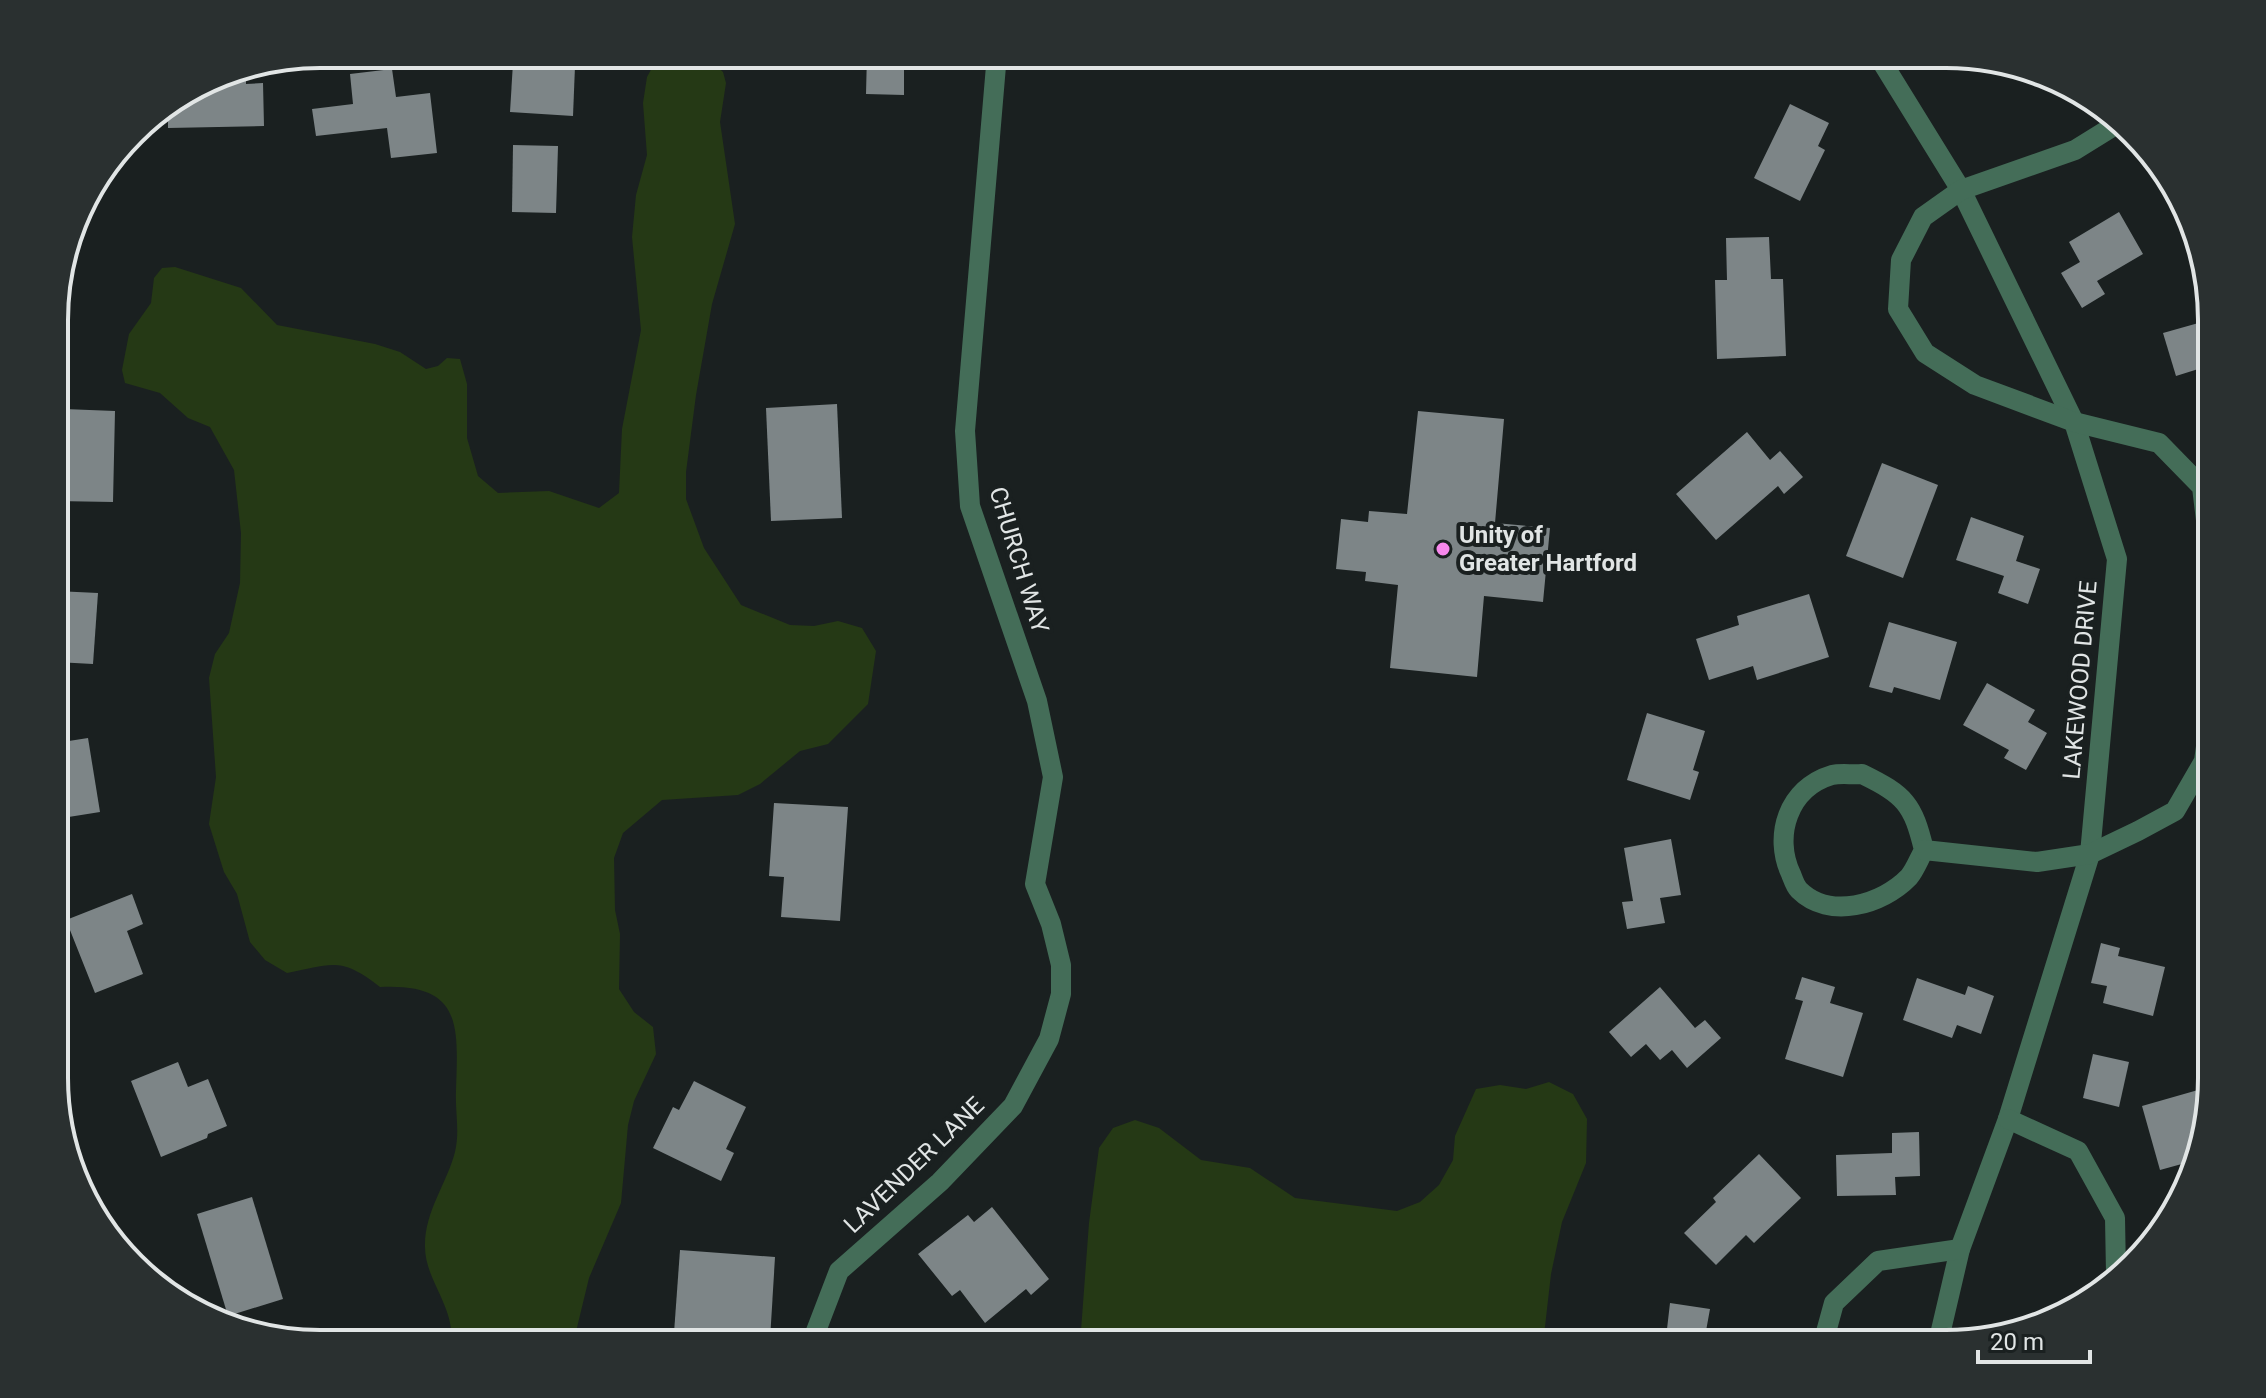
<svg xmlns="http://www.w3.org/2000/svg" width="2266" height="1398" font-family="Roboto,sans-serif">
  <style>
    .green { fill: #253915 }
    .building { fill: #7d8587 }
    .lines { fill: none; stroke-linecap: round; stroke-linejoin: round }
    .minor { stroke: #446d58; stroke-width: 20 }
    .poi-dot { fill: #f788ec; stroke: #1a2020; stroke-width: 3 }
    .labels { text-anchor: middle; stroke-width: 8; stroke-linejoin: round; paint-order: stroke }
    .poi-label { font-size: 24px; font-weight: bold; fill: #e1e5e5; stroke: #1a2020; text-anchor: start }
    .street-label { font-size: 24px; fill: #e1e5e5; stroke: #1a2020 }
    .rim { fill: none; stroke: #e1e5e5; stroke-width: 4 }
  </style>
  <rect width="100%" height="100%" fill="#1a2020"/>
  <g class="green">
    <path d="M664 60 713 63 723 72 726 83 720 122 735 224 712 304 696 395 686 472V499L704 548 741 605 790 625 814 626 838 621 862 628 876 651 868 704 828 744 800 751 760 784 738 795 662 800 623 833 614 858 615 910 620 934 619 989 634 1012 653 1027 656 1054 634 1101 628 1125 621 1203 589 1278 573 1344H451C456 1307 424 1280 425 1245 425 1211 447 1183 455 1152 460 1131 455 1112 456 1091 458 1026 463 983 380 987 341 956 332 964 287 973L265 960 250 942 237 894 224 872 209 824 216 777 209 678 215 654 229 633 240 583 241 533 234 470 210 427 188 418 160 393 125 383 122 370 129 334 151 303 154 278 162 268 175 267 241 288 277 325 375 344 400 352 426 369 438 366 447 358 460 359 467 384V438L478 476 498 493 549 491 599 508 619 493 622 429 641 330 632 237 636 195 647 155 643 103 647 77 653 66Z"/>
    <path d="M1549 1082 1573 1094 1587 1119 1586 1163 1562 1222 1551 1274 1543 1344H1080L1089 1223 1099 1148 1113 1128 1135 1120 1159 1128 1201 1160 1250 1168 1295 1198 1397 1211 1420 1202 1439 1185 1453 1160 1455 1136 1476 1089 1500 1085 1526 1089Z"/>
  </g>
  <g class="building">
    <path d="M867 54H943V58H904V95L866 94Z"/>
    <path d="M513 63 575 66 573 116 510 112Z"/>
    <path d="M392 69 396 97 430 93 437 153 391 158 387 128 316 136 312 109 353 104 350 74Z"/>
    <path d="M246 70V84L263 83 264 126 168 128V106L219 74Z"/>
    <path d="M1790 104 1829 123 1818 146 1825 150 1800 201 1754 178Z"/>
    <path d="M513 145 558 146 556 213 512 212Z"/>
    <path d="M2119 212 2143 254 2097 281 2105 294 2082 308 2061 273 2080 262 2069 242Z"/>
    <path d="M1769 237 1771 279H1783L1786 356 1717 359 1715 280H1727L1726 238Z"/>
    <path d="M2202 322 2211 355V365L2176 376 2163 333Z"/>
    <path d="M837 404 842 518 771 521 766 408Z"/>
    <path d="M64 409 115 411 113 502 56 501V444L63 445Z"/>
    <path d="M1418 411 1504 419 1495 523 1550 528 1543 602 1484 596 1477 677 1390 668 1398 585 1365 581 1366 572 1336 569 1341 519 1368 522 1369 511 1407 514Z"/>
    <path d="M1747 432 1770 460 1780 451 1803 477 1784 494 1778 486 1716 540 1676 494Z"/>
    <path d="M1882 463 1938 485 1903 578 1846 556Z"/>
    <path d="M1971 517 2024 536 2016 561 2040 569 2028 604 1998 593 2004 576 1956 560Z"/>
    <path d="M56 591 98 593 93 664 56 662Z"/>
    <path d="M1809 594 1829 657 1757 680 1753 666 1709 680 1696 639 1739 625 1737 616Z"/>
    <path d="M1889 622 1957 642 1940 700 1894 687 1892 693 1869 687Z"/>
    <path d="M1987 683 2035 710 2028 722 2047 733 2026 770 2004 758 2009 750 1963 725Z"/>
    <path d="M1647 713 1705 731 1693 770 1699 772 1690 800 1627 780Z"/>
    <path d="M88 738 100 812 56 819V743Z"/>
    <path d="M774 803 848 807 840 921 781 917 784 877 769 876Z"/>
    <path d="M1671 839 1681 895 1660 898 1665 923 1627 929 1622 902 1633 901 1624 848Z"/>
    <path d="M132 894 143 924 127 931 143 974 95 993 66 920Z"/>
    <path d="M2101 943 2120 948 2118 956 2165 967 2153 1016 2103 1003 2107 986 2091 983Z"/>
    <path d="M1802 977 1835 987 1830 1003 1863 1013 1843 1077 1785 1059 1803 1001 1795 999Z"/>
    <path d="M1917 978 1965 995 1968 986 1994 996 1981 1034 1957 1025 1952 1038 1903 1020Z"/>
    <path d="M1660 987 1695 1028 1705 1020 1721 1038 1687 1068 1672 1050 1660 1060 1646 1044 1631 1057 1609 1032Z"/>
    <path d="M2093 1054 2129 1062 2119 1107 2083 1098Z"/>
    <path d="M178 1062 188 1087 208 1079 227 1126 208 1134 207 1138 161 1157 131 1081Z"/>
    <path d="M694 1081 746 1107 726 1149 734 1153 721 1181 653 1148 673 1107 679 1110Z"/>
    <path d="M2205 1088 2209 1101 2189 1162 2160 1170 2142 1106Z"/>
    <path d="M1919 1132 1920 1176 1895 1177 1896 1195 1837 1196 1836 1155 1892 1153V1133Z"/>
    <path d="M1759 1154 1801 1198 1754 1243 1746 1235 1716 1265 1684 1233 1716 1202 1713 1198Z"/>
    <path d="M252 1197 283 1299 228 1316 197 1214Z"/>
    <path d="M992 1207 1049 1279 1031 1295 1026 1289 985 1323 960 1290 952 1296 918 1254 968 1215 974 1222Z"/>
    <path d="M680 1250 775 1257 770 1340 674 1333Z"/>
    <path d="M1670 1303 1710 1309 1706 1331 1726 1335 1724 1344H1678L1680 1332 1667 1329Z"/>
    <path d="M870 1333 906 1335 905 1344H870Z"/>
  </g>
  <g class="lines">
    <g class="minor">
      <path d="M1877 54 1961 190 2074 422 2117 559 2090 854 2008 1119 1960 1249 1938 1343"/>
      <path d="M2117 124 2075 150 1961 190 1923 217 1901 260 1898 309 1925 353 1975 385 2074 422 2159 443 2202 487 2211 562"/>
      <path d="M1862 774C1905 795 1913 804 1924 850 1919 859 1915 870 1909 877 1882 905 1829 920 1799 890 1795 886 1793 879 1791 874 1773 836 1788 788 1832 775 1841 773 1853 775 1862 774Z"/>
      <path d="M1924 850 2037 862 2090 854 2138 831 2175 811 2204 761 2211 711"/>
      <path d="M2008 1119 2078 1151 2115 1218 2116 1273"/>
      <path d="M1823 1343 1834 1303 1878 1261 1960 1249"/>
      <path d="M811 1344 839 1271 940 1182 1013 1106 1049 1039 1061 994V965L1051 924 1035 884 1053 777 1037 701 970 506 965 431 997 54"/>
    </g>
  </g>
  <circle class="poi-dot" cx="1443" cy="549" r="8"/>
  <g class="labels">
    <g class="poi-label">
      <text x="1459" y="543">Unity of<tspan x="1459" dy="28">Greater Hartford</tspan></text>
    </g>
    <g class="street-label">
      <text transform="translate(1019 560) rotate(73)" y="8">CHURCH WAY</text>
      <text transform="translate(2080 680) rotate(-85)" y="8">LAKEWOOD DRIVE</text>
      <text transform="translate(914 1165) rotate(-44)" y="8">LAVENDER LANE</text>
    </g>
  </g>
  <path d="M0 0H2266V1398H0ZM320 68H1946A252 252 0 0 1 2198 320V1078A252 252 0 0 1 1946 1330H320A252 252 0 0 1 68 1078V320A252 252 0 0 1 320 68Z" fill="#2a3030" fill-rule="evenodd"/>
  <path class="rim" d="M320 68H1946A252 252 0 0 1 2198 320V1078A252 252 0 0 1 1946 1330H320A252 252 0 0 1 68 1078V320A252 252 0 0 1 320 68Z"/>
  <path d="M1978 1350v12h112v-12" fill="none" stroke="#e1e5e5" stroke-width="4"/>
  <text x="1990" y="1350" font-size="24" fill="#e1e5e5" stroke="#1a2020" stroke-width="6" paint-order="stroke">20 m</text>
</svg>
